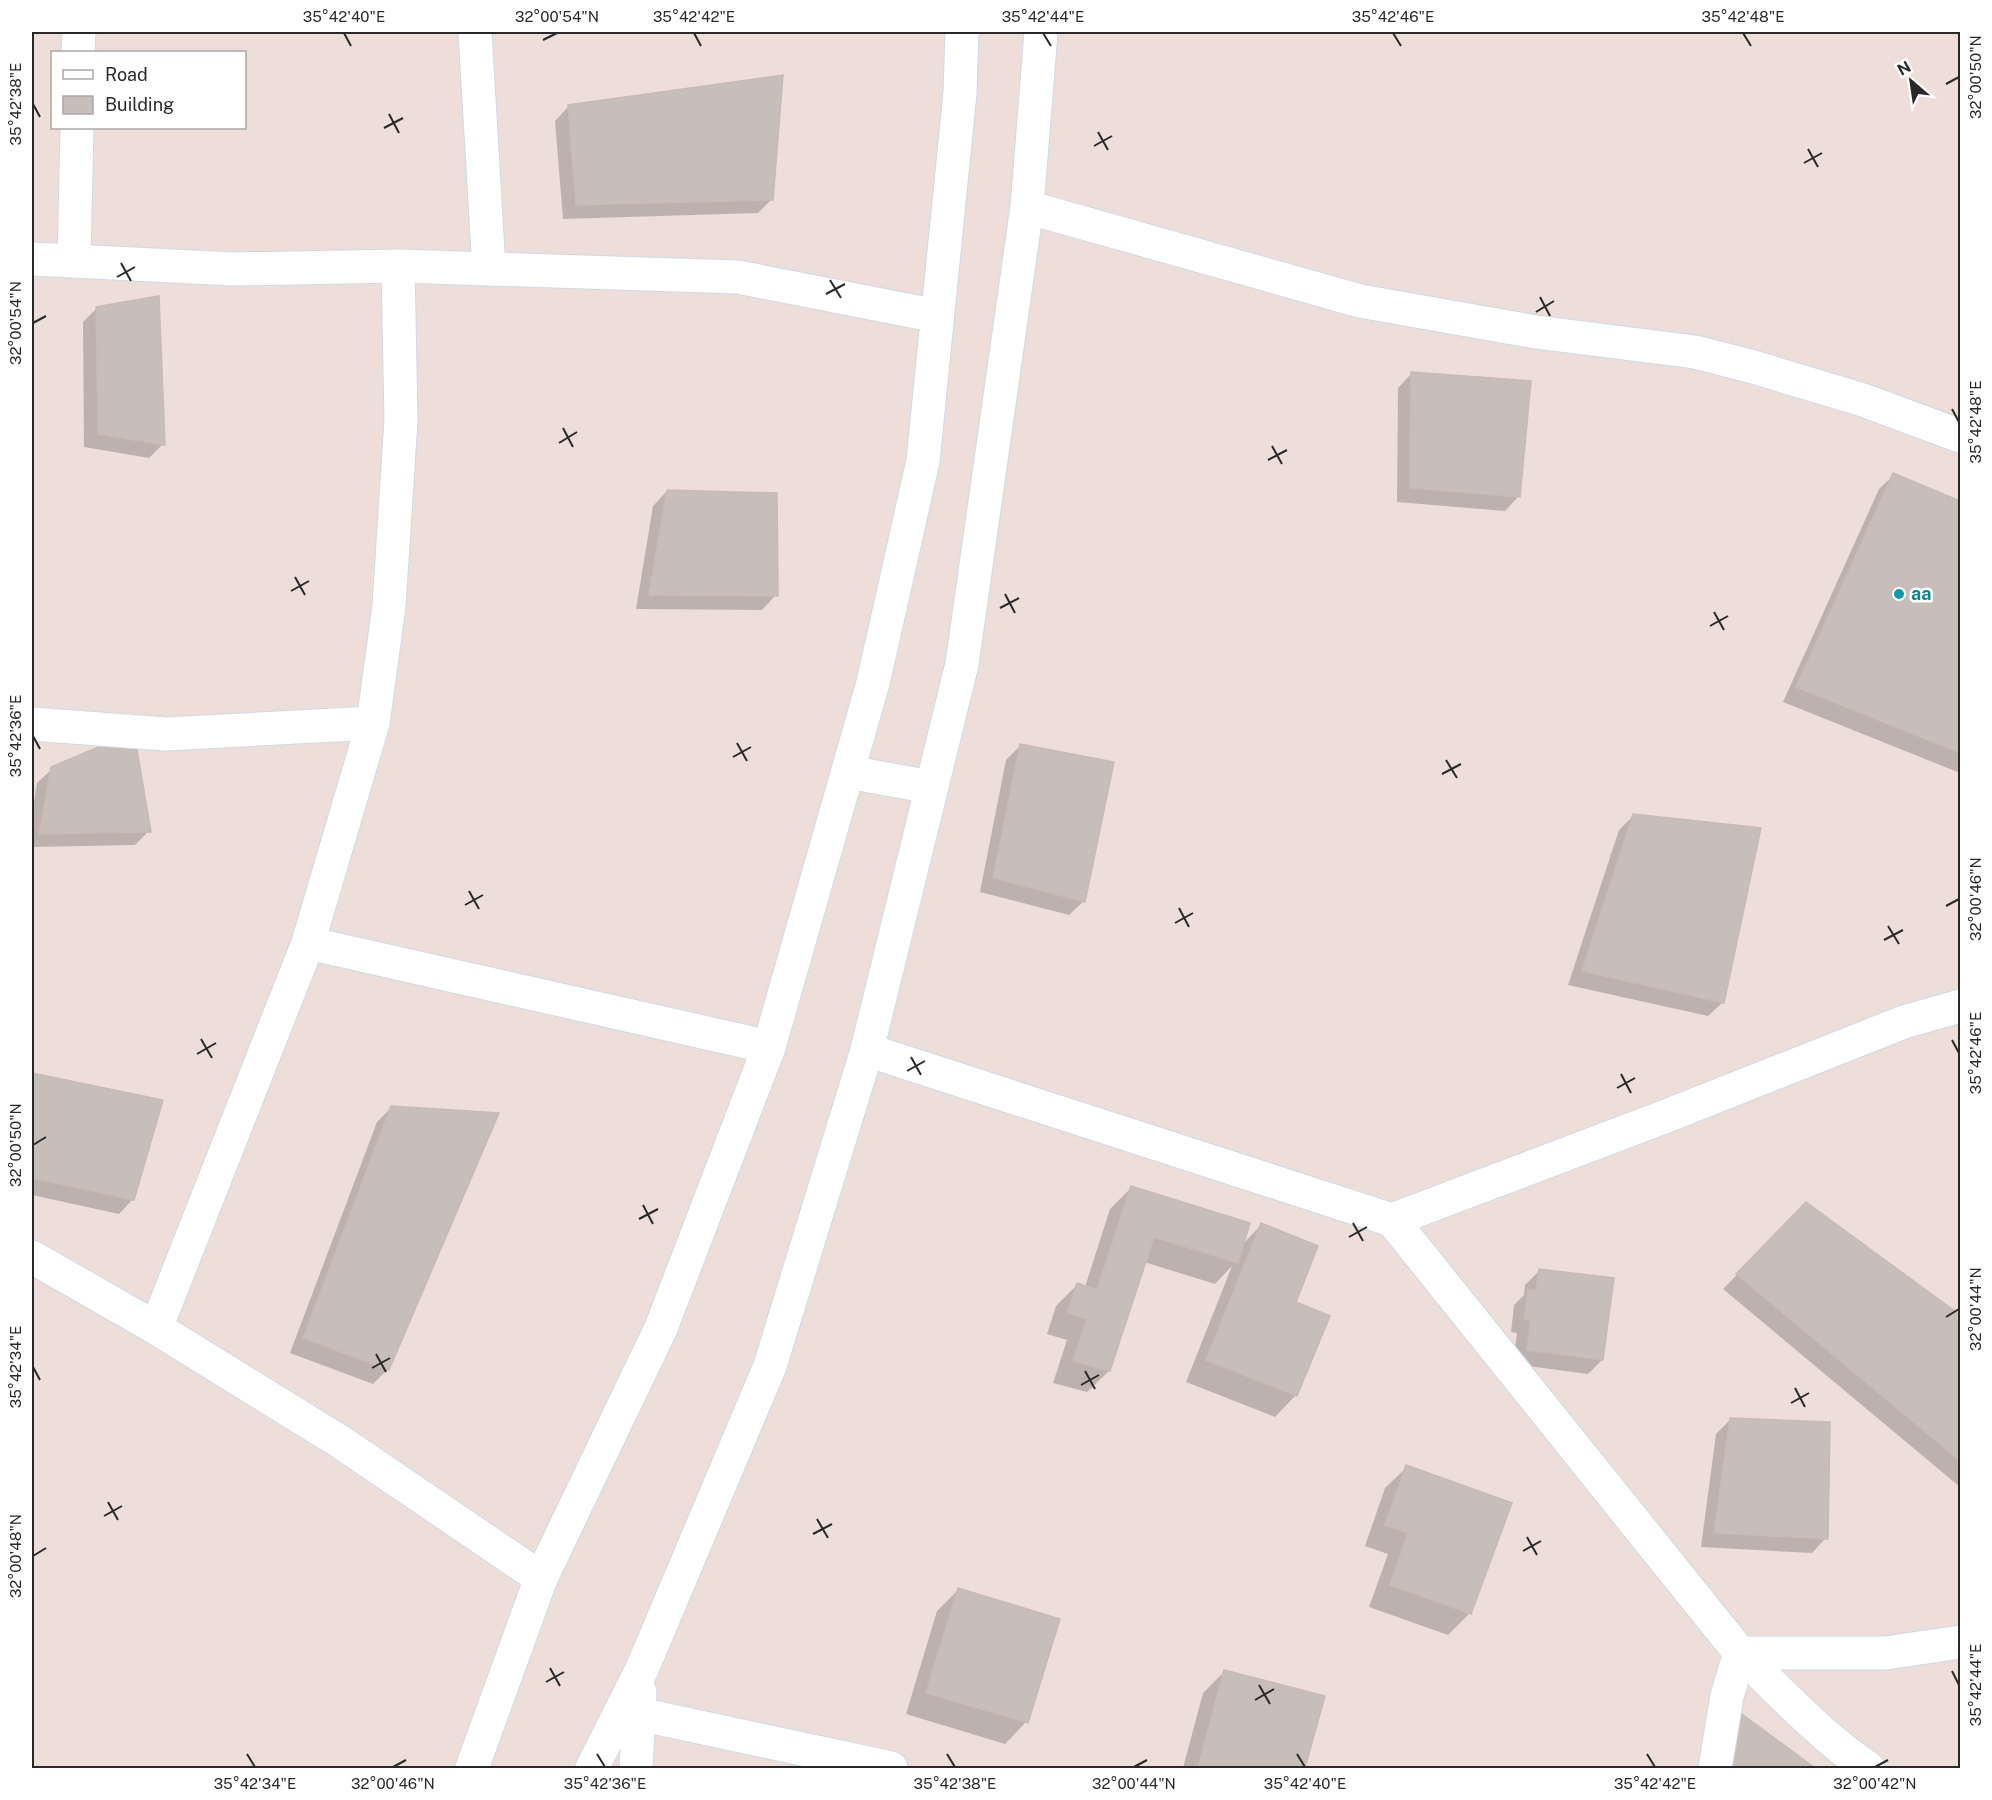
<svg xmlns="http://www.w3.org/2000/svg" width="1992" height="1800" font-family="'Public Sans',sans-serif">
  <style>
    .shadow { fill: #0003 }
    .building { fill: #c7bdb9; stroke: #c9bab3; stroke-width: 1.5 }
    .lines { fill: none; stroke-linecap: round; stroke-linejoin: round }
    .minor-casing { stroke: #cfdae4; stroke-width: 35 }
    .secondary-casing { stroke: #cfdae4; stroke-width: 35 }
    .minor { stroke: #fff; stroke-width: 33 }
    .secondary { stroke: #fff; stroke-width: 33 }
    .ticks { fill: none; stroke: #292929; stroke-width: 2 }
    .culture-dot { fill: #0f9aa8; stroke: #fff; stroke-width: 2 }
    .labels { text-anchor: middle; stroke-width: 5; stroke-linejoin: round; paint-order: stroke }
    .culture-label { font-size: 18px; font-weight: bold; fill: #0d838f; stroke: #fff; text-anchor: start }
    .neatline { fill: none; stroke: #292929; stroke-width: 2 }
    .ticks-label { font-size: 15px; text-anchor: middle; fill: #292929 }
  </style>
  <rect width="100%" height="100%" fill="#eddeda"/>
  <g class="shadow">
    <path d="M1952 32H1960V36Z"/>
    <path d="M569 106 772 199 758 213 563 219 555 121Z"/>
    <path d="M97 308 163 444 149 458 84 447 83 322Z"/>
    <path d="M1412 373 1519 496 1505 511 1397 502 1398 388Z"/>
    <path d="M1894 475 1960 502V773L1783 702 1879 489Z"/>
    <path d="M667 491 776 595 762 610 636 609 653 506Z"/>
    <path d="M1021 745 1084 901 1069 915 980 892 1006 760Z"/>
    <path d="M52 769 149 831 135 845 32 847V814L37 783Z"/>
    <path d="M1634 815 1723 1002 1708 1016 1568 985 1619 830Z"/>
    <path d="M32 1074 161 1101 133 1199 119 1214 32 1195Z"/>
    <path d="M391 1108 497 1115 387 1370 373 1384 290 1353 377 1122Z"/>
    <path d="M1131 1188 1242 1245 1261 1225 1294 1303 1296 1395 1275 1417 1186 1382 1232 1266 1215 1284 1144 1262 1109 1371 1087 1392 1053 1383 1067 1340 1047 1334 1056 1306 1077 1285 1085 1287 1110 1209Z"/>
    <path d="M1806 1204 1960 1317V1487L1723 1289Z"/>
    <path d="M1539 1271 1602 1360 1588 1374 1513 1364 1517 1333 1511 1332 1514 1305 1524 1295 1525 1285Z"/>
    <path d="M1730 1420 1826 1538 1812 1553 1701 1547 1716 1434Z"/>
    <path d="M1407 1467 1470 1613 1448 1635 1369 1607 1388 1554 1365 1546 1385 1488Z"/>
    <path d="M959 1589 1026 1722 1005 1744 906 1714 937 1611Z"/>
    <path d="M1225 1671 1323 1697 1304 1768H1183L1203 1693Z"/>
    <path d="M1735 1711 1813 1768H1721Z"/>
  </g>
  <g class="building">
    <path d="M783 75 773 200 576 205 568 105Z"/>
    <path d="M159 296 165 445 98 434 96 307Z"/>
    <path d="M1411 372 1531 381 1520 497 1410 488Z"/>
    <path d="M1893 473 1960 501V753L1796 687Z"/>
    <path d="M667 490 777 493 778 596 649 595Z"/>
    <path d="M134 732 151 832 39 834 51 767Z"/>
    <path d="M1020 744 1114 762 1085 902 993 878Z"/>
    <path d="M1633 814 1761 828 1724 1003 1582 971Z"/>
    <path d="M32 1073 163 1100 134 1200 32 1178Z"/>
    <path d="M391 1106 499 1113 389 1370 303 1338Z"/>
    <path d="M1131 1186 1250 1223 1238 1263 1154 1237 1110 1371 1073 1361 1087 1319 1067 1313 1077 1283 1097 1290Z"/>
    <path d="M1806 1202 1960 1315V1461L1736 1274Z"/>
    <path d="M1261 1223 1318 1246 1296 1302 1330 1316 1297 1396 1206 1360Z"/>
    <path d="M1539 1269 1614 1278 1603 1360 1527 1350 1531 1319H1524L1528 1289 1536 1290Z"/>
    <path d="M1730 1418 1830 1422 1828 1539 1714 1533Z"/>
    <path d="M1406 1465 1512 1503 1471 1614 1390 1585 1408 1533 1385 1525Z"/>
    <path d="M958 1588 1060 1619 1028 1723 926 1693Z"/>
    <path d="M1224 1670 1325 1696 1305 1768 1198 1767Z"/>
    <path d="M1735 1709 1815 1768H1734Z"/>
  </g>
  <g class="lines">
    <defs>
      <g id="minor">
        <path d="M475 32 489 269"/>
        <path d="M78 52 79 32"/>
        <path d="M1027 207 1360 301 1536 332 1695 352 1750 366 1863 400 1960 436"/>
        <path d="M32 259 234 269 398 266 738 277 937 316"/>
        <path d="M74 260 77 128"/>
        <path d="M32 724 166 734 373 723"/>
        <path d="M308 943 769 1047"/>
        <path d="M867 1050 1392 1220 1740 1653H1886L1960 1642"/>
        <path d="M1392 1220 1664 1117 1904 1022 1960 1006"/>
        <path d="M32 1257 156 1328 339 1441 541 1578"/>
        <path d="M156 1328 308 943 373 723 389 606 401 420 398 266"/>
        <path d="M639 1714 891 1768"/>
        <path d="M636 1768 640 1692"/>
        <path d="M1715 1768 1727 1696 1740 1653C1781 1693 1821 1736 1868 1768"/>
      </g>
      <g id="secondary">
        <path d="M848 772 931 787"/>
        <path d="M472 1768 541 1578 661 1328 769 1047 873 683 923 461 960 93 962 32"/>
        <path d="M592 1768 642 1669 770 1366 867 1050 962 664 1027 207 1041 32"/>
      </g>
    </defs>
    <use href="#minor" class="minor-casing"/>
    <use href="#secondary" class="secondary-casing"/>
    <use href="#minor" class="minor"/>
    <use href="#secondary" class="secondary"/>
  </g>
  <path class="ticks" d="M344 33 351 46M694 33 701 46M1043 33 1051 46M1393 33 1401 46M1743 33 1751 46M543 40 557 33M1946 84 1959 77M33 104 40 117M389 114 399 133M384 128 403 118M1098 132 1108 150M1094 146 1112 136M1808 149 1818 167M1804 163 1822 153M121 263 131 281M117 277 135 267M830 280 841 298M826 294 845 284M1540 297 1550 316M1536 312 1554 301M33 323 46 316M1952 409 1959 422M563 428 573 447M559 443 577 432M1272 446 1282 464M1268 460 1287 450M295 577 305 595M291 591 309 581M1005 594 1015 613M1000 608 1019 598M1714 612 1724 630M1710 626 1728 616M33 736 40 749M737 743 747 761M733 757 751 747M1446 760 1457 778M1442 774 1461 764M469 891 479 909M465 905 483 895M1946 906 1959 899M1179 908 1189 927M1175 923 1193 913M1888 926 1899 944M1884 940 1903 930M201 1039 212 1058M1952 1040 1959 1053M197 1054 216 1043M911 1057 921 1075M907 1071 925 1061M1621 1074 1631 1093M1617 1088 1635 1078M33 1145 46 1137M643 1205 653 1224M639 1219 658 1209M1353 1223 1363 1241M1349 1237 1367 1227M1946 1317 1959 1309M376 1354 386 1372M33 1367 40 1380M372 1368 390 1358M1085 1371 1095 1389M1081 1385 1099 1375M1795 1388 1805 1407M1791 1403 1809 1393M108 1502 118 1520M104 1516 122 1506M817 1519 828 1538M813 1534 832 1524M1527 1537 1537 1555M1523 1551 1541 1541M33 1556 46 1548M550 1668 560 1686M1952 1671 1959 1685M546 1682 564 1672M1259 1685 1270 1704M1255 1700 1274 1689M247 1754 255 1767M597 1754 605 1767M947 1754 955 1767M1297 1754 1305 1767M1647 1754 1655 1767M393 1767 406 1760M1134 1767 1147 1760M1875 1767 1888 1760"/>
  <circle class="culture-dot" cx="1899" cy="594" r="6"/>
  <g class="labels">
    <g class="culture-label">
      <text x="1911" y="600">aa</text>
    </g>
  </g>
  <rect width="1992" height="1800" fill="none" stroke="#ffffff" stroke-width="66"/>
  <rect x="51" y="51" width="195" height="78" fill="#ffffff" stroke="#a9a9a9" stroke-width="1.5"/>
  <rect x="63" y="70" width="30" height="9" fill="#ffffff" stroke="#a9a9a9" stroke-width="1.5"/>
  <text x="105" y="81" font-size="18" fill="#292929">Road</text>
  <rect x="63" y="96" width="30" height="18" fill="#c7bdb9" stroke="#a9a9a9" stroke-width="1.5"/>
  <text x="105" y="111" font-size="18" fill="#292929">Building</text>
  <g transform="translate(1911 81) rotate(331)" stroke="#ffffff" stroke-width="4.5" paint-order="stroke">
  <path d="M0-4.5L10 22L0 15L-10 22Z" fill="#292929"/>
  <text y="-9" font-size="16" font-weight="bold" text-anchor="middle" fill="#292929">N</text>
  </g>
  <rect x="33" y="33" width="1926" height="1734" class="neatline"/>
  <g class="ticks-label">
    <text x="344" y="22">35°42'40"E</text>
    <text x="557" y="22">32°00'54"N</text>
    <text x="694" y="22">35°42'42"E</text>
    <text x="1043" y="22">35°42'44"E</text>
    <text x="1393" y="22">35°42'46"E</text>
    <text x="1743" y="22">35°42'48"E</text>
    <text transform="translate(1976 77) rotate(-90)" y="5">32°00'50"N</text>
    <text transform="translate(16 104) rotate(-90)" y="5">35°42'38"E</text>
    <text transform="translate(16 323) rotate(-90)" y="5">32°00'54"N</text>
    <text transform="translate(1976 422) rotate(-90)" y="5">35°42'48"E</text>
    <text transform="translate(16 736) rotate(-90)" y="5">35°42'36"E</text>
    <text transform="translate(1976 899) rotate(-90)" y="5">32°00'46"N</text>
    <text transform="translate(1976 1053) rotate(-90)" y="5">35°42'46"E</text>
    <text transform="translate(16 1145) rotate(-90)" y="5">32°00'50"N</text>
    <text transform="translate(1976 1309) rotate(-90)" y="5">32°00'44"N</text>
    <text transform="translate(16 1367) rotate(-90)" y="5">35°42'34"E</text>
    <text transform="translate(16 1556) rotate(-90)" y="5">32°00'48"N</text>
    <text transform="translate(1976 1685) rotate(-90)" y="5">35°42'44"E</text>
    <text x="255" y="1789">35°42'34"E</text>
    <text x="393" y="1789">32°00'46"N</text>
    <text x="605" y="1789">35°42'36"E</text>
    <text x="955" y="1789">35°42'38"E</text>
    <text x="1134" y="1789">32°00'44"N</text>
    <text x="1305" y="1789">35°42'40"E</text>
    <text x="1655" y="1789">35°42'42"E</text>
    <text x="1875" y="1789">32°00'42"N</text>
  </g>
</svg>
